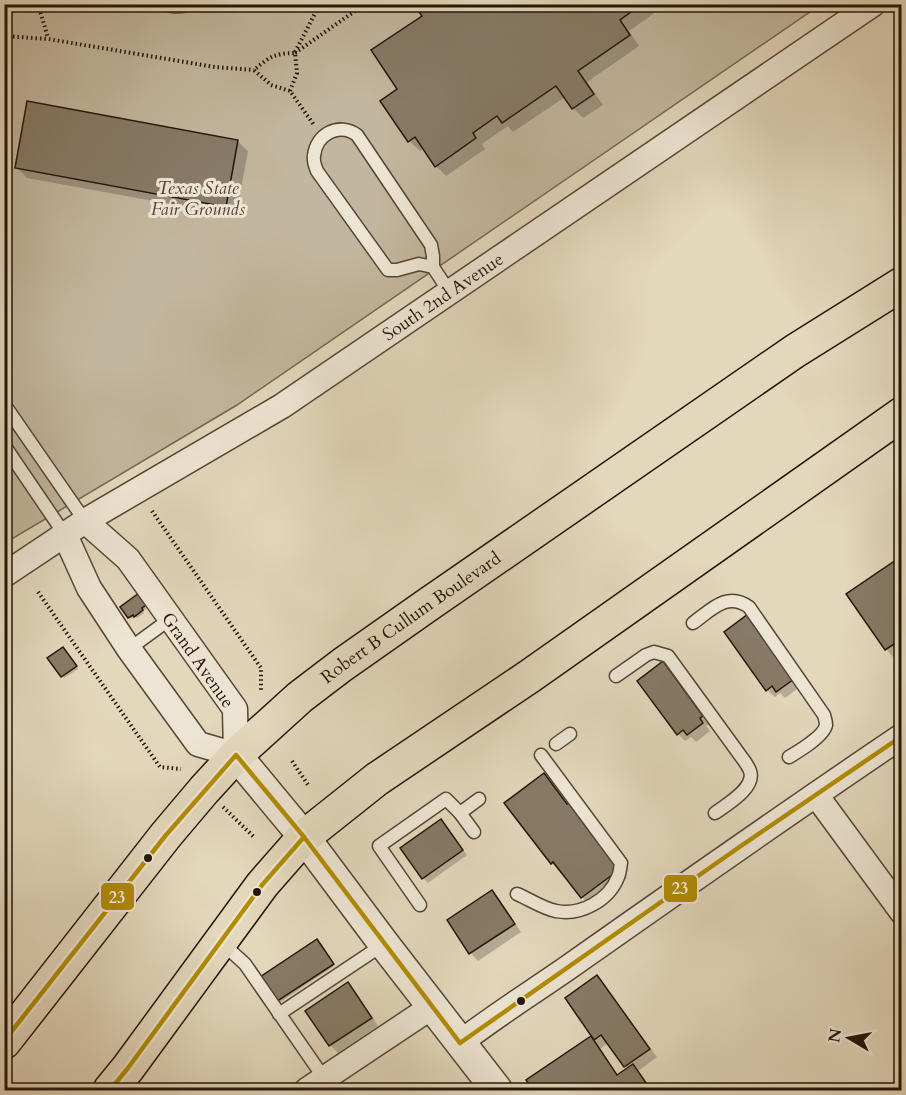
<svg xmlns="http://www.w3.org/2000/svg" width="906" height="1095" font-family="Cardo,serif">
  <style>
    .park { fill: #c3b69e; stroke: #746654; stroke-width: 1.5 }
    .water { fill: url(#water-rules); stroke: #706250; stroke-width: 1.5 }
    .shadow { fill: #0003; fill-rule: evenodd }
    .building { fill: #877a66; stroke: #241509; stroke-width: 1.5 }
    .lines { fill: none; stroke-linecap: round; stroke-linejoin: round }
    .service-casing { stroke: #544636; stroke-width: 15 }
    .minor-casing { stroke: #544636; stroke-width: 27 }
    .tertiary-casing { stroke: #544636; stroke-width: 33 }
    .primary-casing { stroke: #241509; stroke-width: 36 }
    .path { stroke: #241509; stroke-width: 4; stroke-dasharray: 1.5 3; stroke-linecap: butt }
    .service { stroke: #ede5d3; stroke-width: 12 }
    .minor { stroke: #ede5d3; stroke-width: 24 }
    .tertiary { stroke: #ede5d3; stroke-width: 30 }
    .primary { stroke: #e3d7bc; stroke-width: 33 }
    .bus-1-casing { stroke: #ede5d3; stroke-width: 9 }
    .bus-1 { stroke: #b28c03; stroke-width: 4.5 }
    .bus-dot { fill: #241509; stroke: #ede5d3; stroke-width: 2 }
    .labels { text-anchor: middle; stroke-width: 6; stroke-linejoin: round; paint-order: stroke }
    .park-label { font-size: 18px; font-style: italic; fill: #544536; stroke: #ede5d3 }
    .street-label { font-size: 18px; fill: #241509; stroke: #ede5d3 }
    .line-badge { stroke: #ede5d3; stroke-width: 2 }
    .badge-label { font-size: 16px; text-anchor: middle; font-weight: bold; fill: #fff }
  </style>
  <defs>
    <pattern id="water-rules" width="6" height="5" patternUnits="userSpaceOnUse" patternTransform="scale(1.5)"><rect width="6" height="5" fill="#a2957f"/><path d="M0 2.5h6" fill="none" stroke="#847866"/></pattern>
  </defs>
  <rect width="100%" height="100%" fill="#e3d7bc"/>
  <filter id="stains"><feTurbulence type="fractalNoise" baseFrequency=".00333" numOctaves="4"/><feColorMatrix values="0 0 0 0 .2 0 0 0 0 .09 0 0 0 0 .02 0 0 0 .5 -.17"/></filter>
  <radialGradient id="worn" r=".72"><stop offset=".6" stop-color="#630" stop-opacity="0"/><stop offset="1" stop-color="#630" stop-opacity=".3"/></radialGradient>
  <path class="park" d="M4 5H820L237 405 5 543Z"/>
  <path class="water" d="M147 5H196C182 20 164 11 147 5Z"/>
  <g class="shadow">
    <path d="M433 4H667L629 31 639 46 587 82 603 105 583 118 573 108 565 97 513 132 508 126 482 144 485 149 446 176 436 166 424 148 420 151 409 141 399 89 424 16Z"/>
    <path d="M237 141 248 151 236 216 27 178 16 167Z"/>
    <path d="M902 557V652L893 657 886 649Z"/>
    <path d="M140 597 147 608 143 611 144 613 137 618 135 616 131 619 129 617Z"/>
    <path d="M756 624 800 687 785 698 780 693 775 697 767 690Z"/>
    <path d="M65 651 78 669 64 678 49 658Z"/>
    <path d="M670 671 710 724 706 726 710 731 696 742 691 737 685 741 678 734Z"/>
    <path d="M544 775 551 783 627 878 590 905 582 897 562 870 559 871 552 863Z"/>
    <path d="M441 821 467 855 428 883 423 878Z"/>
    <path d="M492 892 500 900 521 932 478 961 471 953 449 921Z"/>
    <path d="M319 943 334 966 279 1003 277 1001Z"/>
    <path d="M597 977 604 985 657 1057 638 1071 652 1090H535L528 1080 594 1036ZM608 1043 628 1069 618 1076 600 1049Z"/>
    <path d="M348 984 356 992 378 1026 338 1053 330 1045Z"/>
  </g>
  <g class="building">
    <path d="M431 4H642L620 20 630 35 578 71 594 94 572 109 556 86 502 123 497 116 473 133 476 138 435 167 415 137 408 142 380 101 397 89 371 50 422 16 419 12Z"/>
    <path d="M27 101 238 140 226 207 15 168Z"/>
    <path d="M902 556V639L885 650 846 594Z"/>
    <path d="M139 593 146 605 142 608 143 610 134 617 133 615 128 618 120 607Z"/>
    <path d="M748 614 794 679 776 692 772 686 766 691 724 632Z"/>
    <path d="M63 647 77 666 61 677 47 658Z"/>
    <path d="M663 661 703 716 700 718 703 723 687 735 683 730 677 735 637 681Z"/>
    <path d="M544 773 567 804 572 801 620 869 581 898 553 862 551 864 504 803Z"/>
    <path d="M441 819 463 850 422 879 400 848Z"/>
    <path d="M492 890 515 924 469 954 447 920Z"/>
    <path d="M317 939 334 964 276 1002 260 977Z"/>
    <path d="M597 975 650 1049 624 1067 601 1035 594 1040 565 998Z"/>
    <path d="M348 982 372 1018 329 1046 305 1011Z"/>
    <path d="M591 1036 617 1075 633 1064 651 1090H533L526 1080Z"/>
  </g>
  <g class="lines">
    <defs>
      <g id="service">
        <path d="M433 267 419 264 397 270H388L317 171C315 166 313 161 314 156 316 134 339 122 357 135L431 245 433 256V267L450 293"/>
        <path d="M4 404 85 521"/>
        <path d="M4 445 65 535"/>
        <path d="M693 623C711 610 727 591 749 607L824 715C825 719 826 721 826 725 824 736 799 751 789 757"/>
        <path d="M129 649 170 619"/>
        <path d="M616 676 646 655 654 652 668 656 745 762C747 765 749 768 750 771 756 788 726 805 715 813"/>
        <path d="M892 743 902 758"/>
        <path d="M556 744 570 734"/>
        <path d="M460 813 479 799"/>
        <path d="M517 894C529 899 544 909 556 911 581 916 609 900 618 877 620 873 620 868 621 863L541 755"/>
        <path d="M420 905 379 846 446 799 460 813 474 832"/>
        <path d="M222 943 245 964 324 1078"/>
        <path d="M279 1014 384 944"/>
      </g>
      <g id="minor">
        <path d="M65 535 89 588 129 649 198 744 236 755 235 709 128 559 85 521"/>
        <path id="s1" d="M4 575 85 521 282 406 873 4"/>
        <path d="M816 795 902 912"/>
        <path d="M460 1043C497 1014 538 989 576 962 684 886 792 810 902 736"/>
        <path d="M307 1090 433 1006"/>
      </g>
      <path id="tertiary" d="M236 755 304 837 384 944 497 1090"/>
      <g id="primary">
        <path id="s2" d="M4 1042 166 835 204 790 236 755 300 697 342 665 426 606 795 351 902 284"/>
        <path d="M110 1090 128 1068 262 885 304 837 377 779 530 676 902 414"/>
      </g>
    </defs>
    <use href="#service" class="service-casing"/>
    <use href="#minor" class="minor-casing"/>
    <use href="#tertiary" class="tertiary-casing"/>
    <use href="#primary" class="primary-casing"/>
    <g class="path">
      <path d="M38 4 48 38"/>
      <path d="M4 36 48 39 215 67 254 70"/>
      <path d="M295 52 320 4"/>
      <path d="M295 53 365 4"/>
      <path d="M290 91 297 73 295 53C275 53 269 57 254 70L271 85 290 91 314 125"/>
      <path d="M152 511 261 668V691"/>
      <path d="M38 592 160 767 181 769"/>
      <path d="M292 761 308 785"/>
      <path d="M223 807 255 838"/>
    </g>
    <use href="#service" class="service"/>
    <use href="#minor" class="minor"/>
    <use href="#tertiary" class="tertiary"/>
    <use href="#primary" class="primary"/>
    <defs>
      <g id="bus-1">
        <path d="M4 1041 166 835 236 755 304 837 460 1043"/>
        <path d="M460 1043 738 848 902 736"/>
        <path d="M110 1090 128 1068 262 885 304 837"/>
      </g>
    </defs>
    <use href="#bus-1" class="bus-1-casing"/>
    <use href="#bus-1" class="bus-1"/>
  </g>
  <g class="bus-dot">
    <circle cx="148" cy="858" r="5"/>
    <circle cx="257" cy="892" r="5"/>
    <circle cx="521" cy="1001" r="5"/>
  </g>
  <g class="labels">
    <g class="park-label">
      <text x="198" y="194">Texas State<tspan x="198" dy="21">Fair Grounds</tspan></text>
    </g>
    <g class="street-label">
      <text dy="6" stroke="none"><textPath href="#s1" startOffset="520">South 2nd Avenue</textPath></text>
      <text dy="6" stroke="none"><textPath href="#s2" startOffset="592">Robert B Cullum Boulevard</textPath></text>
      <text transform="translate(198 660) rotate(55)" y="6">Grand Avenue</text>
    </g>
  </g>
  <g class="line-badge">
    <rect x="663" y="874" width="35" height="29" rx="6" fill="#b28c03"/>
    <rect x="100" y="882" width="35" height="29" rx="6" fill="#b28c03"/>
  </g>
  <g class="badge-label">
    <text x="680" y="894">23</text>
    <text x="117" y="903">23</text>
  </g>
  <rect width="906" height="1095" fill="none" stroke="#e3d7bc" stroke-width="24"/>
  <rect x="6" y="6" width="894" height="1083" fill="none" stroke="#241509" stroke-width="3"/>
  <rect x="12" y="12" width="882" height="1071" fill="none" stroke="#241509" stroke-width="1.5"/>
  <g transform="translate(849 1038) rotate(280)" stroke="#ede5d3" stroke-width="4.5" paint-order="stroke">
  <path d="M0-4.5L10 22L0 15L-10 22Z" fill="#241509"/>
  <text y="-9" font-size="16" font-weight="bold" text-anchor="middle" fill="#241509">N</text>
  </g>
  <rect width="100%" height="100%" filter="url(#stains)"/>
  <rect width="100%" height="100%" fill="url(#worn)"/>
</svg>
